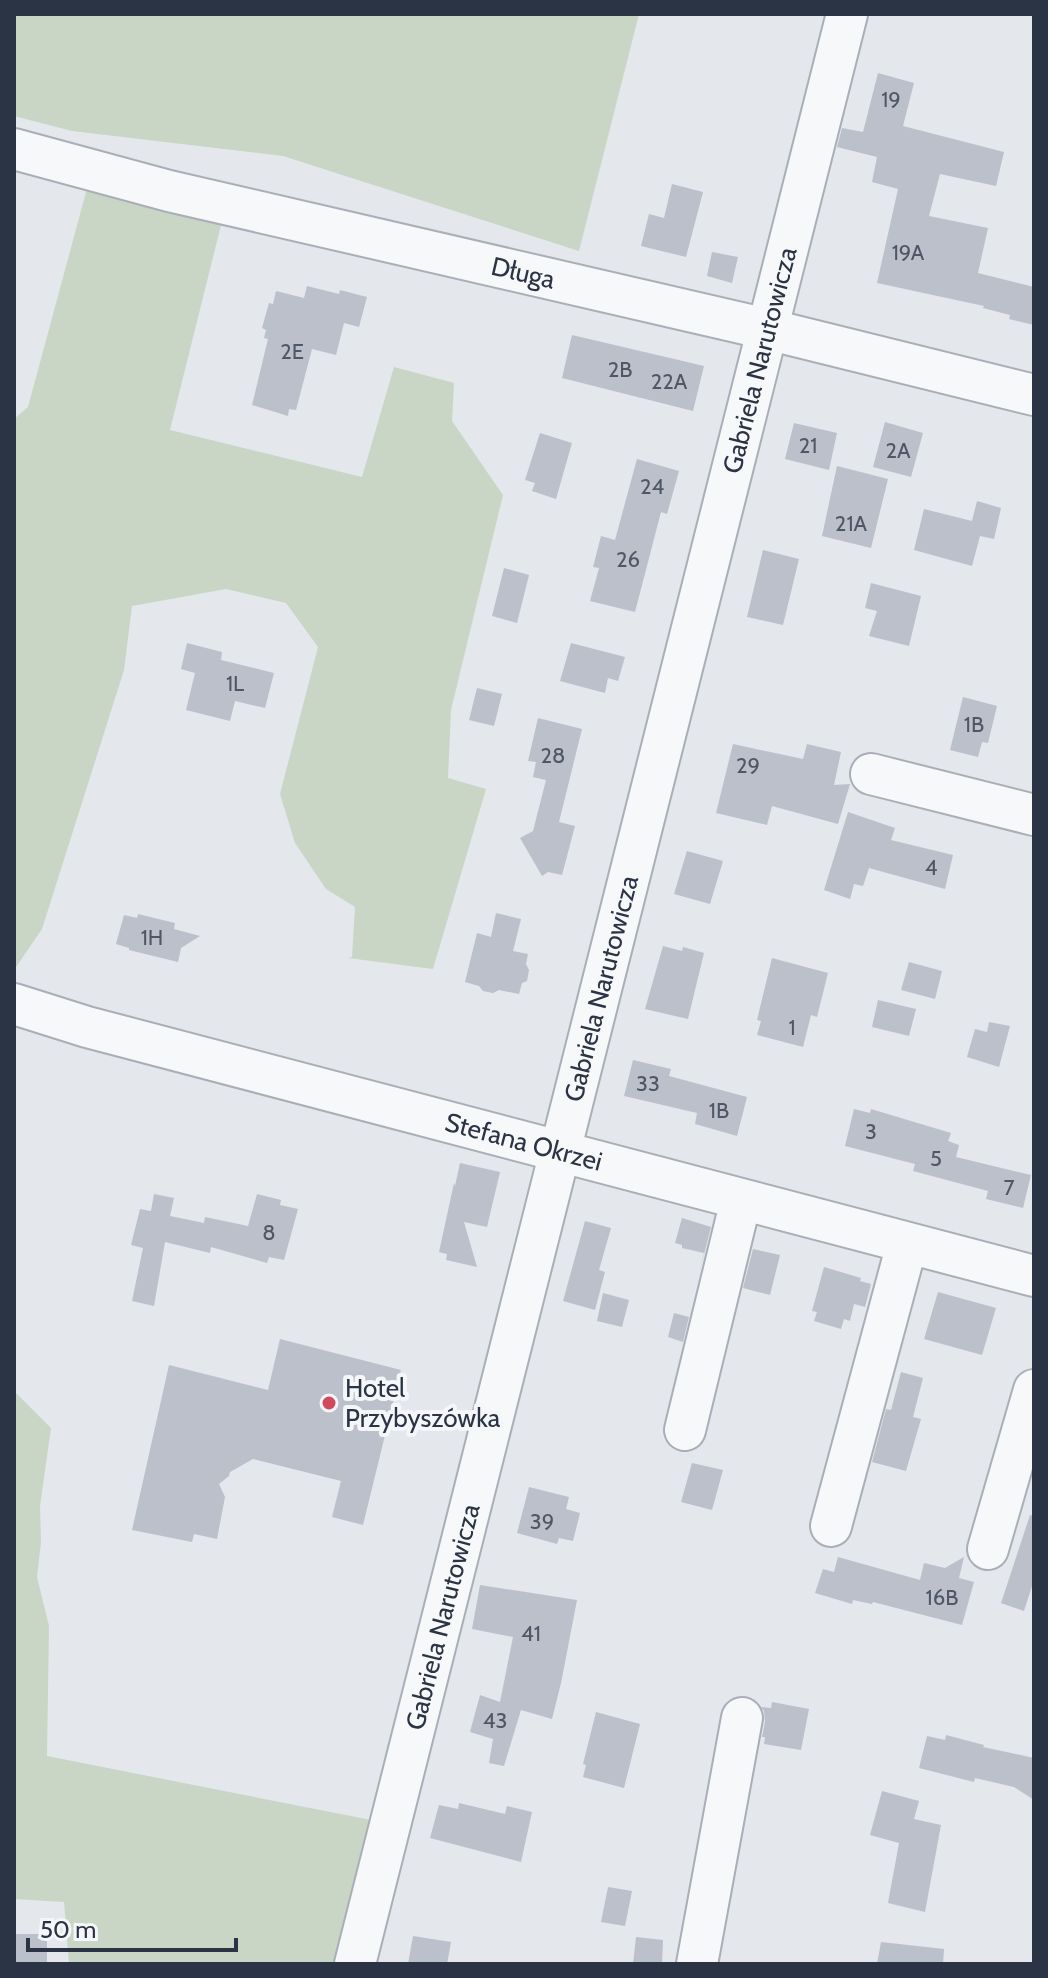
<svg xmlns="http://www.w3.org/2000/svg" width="1048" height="1978" font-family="Cabin,sans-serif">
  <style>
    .green { fill: #c9d6c5 }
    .building { fill: #bbc0ca }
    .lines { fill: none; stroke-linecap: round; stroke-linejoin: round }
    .minor-casing { stroke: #a9aeb7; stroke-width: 44 }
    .minor { stroke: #f7f8fa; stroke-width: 40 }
    .poi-dot { fill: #d1495b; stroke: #f4f6f9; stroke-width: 3 }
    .labels { text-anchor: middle; stroke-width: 8; stroke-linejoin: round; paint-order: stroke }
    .number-label { font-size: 22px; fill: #4f5766 }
    .street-label { font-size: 26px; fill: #2b3445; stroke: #f4f6f9 }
    .poi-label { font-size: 26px; fill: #2b3445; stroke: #f4f6f9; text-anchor: start }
  </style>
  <rect width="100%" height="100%" fill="#e4e7ec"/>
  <g class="green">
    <path d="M14 14H639L579 251 283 156 72 131 14 116Z"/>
    <path d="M89 181 221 225 170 430 362 477 394 367 454 383 452 421 503 495 451 710 448 778 486 789 433 969 348 958 352 957 355 907 326 889 295 843 280 794 318 647 286 603 226 589 132 606 124 670 42 929 14 970V419L28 407Z"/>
    <path d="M14 1391 51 1428 40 1506 41 1542 37 1577 49 1626 47 1756 371 1820 335 1964H69L64 1902 14 1899Z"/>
  </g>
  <g class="building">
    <path d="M878 73 914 83 903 126 1004 152 996 186 940 174 929 216 988 228 978 273 1034 287V325L1009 319 1010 315 983 308 984 306 877 283 898 189 872 182 877 157 837 147 842 128 863 132Z"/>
    <path d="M672 184 703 192 686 257 641 246 649 214 664 218Z"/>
    <path d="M712 252 738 257 732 283 707 276Z"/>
    <path d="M307 286 339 294 340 290 367 297 359 327 344 323 336 355 312 349 296 410 289 409 288 416 252 405 268 339 264 338 266 330 262 328 269 303 273 304 276 291 304 298Z"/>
    <path d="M572 335 704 366 693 411 562 378Z"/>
    <path d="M885 422 923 433 911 477 873 467Z"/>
    <path d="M794 423 837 433 829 470 785 459Z"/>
    <path d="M540 433 572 443 556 499 532 491 535 483 525 480Z"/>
    <path d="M637 459 679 471 667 514 661 512 635 612 590 601 599 568 593 567 601 536 615 540Z"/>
    <path d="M837 466 888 479 871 548 822 536Z"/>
    <path d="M977 501 1001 508 994 539 980 536 972 566 914 550 924 509 972 521Z"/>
    <path d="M763 550 799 559 783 625 747 617Z"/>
    <path d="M504 568 529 575 517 623 492 616Z"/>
    <path d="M871 583 921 596 909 646 869 636 877 611 865 608Z"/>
    <path d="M187 643 222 652 221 660 274 673 265 708 235 701 230 721 186 710 195 673 181 669Z"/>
    <path d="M571 643 625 657 618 681 608 678 605 693 560 681Z"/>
    <path d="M477 688 502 694 494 726 469 720Z"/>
    <path d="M963 697 997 706 988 743 982 742 978 757 950 750Z"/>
    <path d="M538 718 582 729 559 822 575 826 562 875 548 872 542 876 520 838 533 831 546 780 533 777 536 762 528 761Z"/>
    <path d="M733 744 803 759 807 744 841 752 834 785 850 784 838 824 772 806 767 825 716 813Z"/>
    <path d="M848 812 895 828 891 840 953 855 945 889 869 868 863 886 854 884 850 899 824 890Z"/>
    <path d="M687 851 723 861 710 904 674 894Z"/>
    <path d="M496 913 521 919 513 951 528 954 526 964 529 970 527 981 522 983 519 994 499 990 493 993 483 991 479 986 465 982 477 933 491 937Z"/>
    <path d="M138 914 175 923 174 929 200 936 181 948 178 962 129 950V948L116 944 124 915 137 918Z"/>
    <path d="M663 946 682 951 683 947 704 953 688 1019 645 1009Z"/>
    <path d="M772 958 828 973 817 1017 811 1015 803 1047 757 1035 761 1021 757 1020Z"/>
    <path d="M909 962 942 971 935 999 901 990Z"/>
    <path d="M878 1000 916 1009 909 1036 872 1027Z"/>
    <path d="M989 1022 1010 1026 999 1067 967 1057 975 1029 987 1032Z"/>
    <path d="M633 1060 671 1069 669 1076 747 1097 737 1136 695 1124 697 1113 624 1096Z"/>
    <path d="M854 1109 870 1113 871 1109 951 1133 948 1141 959 1145 956 1157 1031 1175 1023 1208 986 1199 988 1191 913 1171 915 1164 845 1146Z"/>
    <path d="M460 1163 500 1172 487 1227 464 1222 477 1267 446 1260 447 1254 439 1252 454 1183 455 1186Z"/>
    <path d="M154 1194 174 1198 170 1216 204 1223 205 1217 248 1226 257 1194 281 1200 280 1205 298 1209 284 1260 269 1257 267 1263 211 1247 210 1253 165 1242 154 1306 132 1301 143 1248 131 1245 140 1209 151 1211Z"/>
    <path d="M682 1218 711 1227 700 1270 704 1253 682 1248V1245L675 1243Z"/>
    <path d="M585 1221 611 1228 599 1270 605 1272 595 1310 563 1301Z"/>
    <path d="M753 1249 780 1255 770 1295 743 1288Z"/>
    <path d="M824 1267 861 1278 860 1281 871 1284 865 1307 854 1304 850 1321 844 1319 841 1329 814 1321 817 1312 812 1311Z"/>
    <path d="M938 1292 996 1308 982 1355 924 1339Z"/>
    <path d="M603 1293 629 1300 622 1327 597 1321Z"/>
    <path d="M674 1313 689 1317 683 1342 668 1337Z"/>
    <path d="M280 1339 401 1370 363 1525 332 1517 341 1481 253 1459 230 1472 229 1476 219 1484 225 1497 217 1539 194 1534 192 1542 132 1530 169 1365 268 1390Z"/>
    <path d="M901 1372 923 1378 913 1417 921 1419 906 1471 872 1462 886 1409 891 1410Z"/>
    <path d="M692 1463 723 1470 712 1510 681 1502Z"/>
    <path d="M529 1487 569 1497 566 1509 580 1513 573 1541 559 1538 557 1544 517 1533Z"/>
    <path d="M1030 1515 1034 1516V1580L1024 1611 1001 1603Z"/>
    <path d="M838 1557 920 1580 924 1563 945 1568 964 1557 959 1578 974 1582 962 1625 873 1602 872 1604 853 1600 852 1604 815 1593 823 1569 834 1572Z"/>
    <path d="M480 1585 577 1600 561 1683 552 1719 521 1710 504 1766 489 1763 493 1739 470 1732 480 1695 500 1702 513 1637 472 1629Z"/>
    <path d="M772 1702 809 1709 801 1750 764 1744 765 1737H762L765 1722 764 1711 761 1707 771 1708Z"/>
    <path d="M596 1712 640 1724 624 1788 583 1777 586 1765 583 1764Z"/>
    <path d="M946 1735 984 1745 983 1747 1034 1758V1800L1014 1787 975 1778 974 1782 919 1768 927 1736 945 1740Z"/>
    <path d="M882 1791 919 1801 914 1819 941 1825 925 1912 888 1903 899 1843 870 1835Z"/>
    <path d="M459 1803 505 1814 507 1806 532 1812 521 1862 430 1838 439 1805 458 1809Z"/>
    <path d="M608 1887 632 1891 625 1926 601 1922Z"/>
    <rect x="14" y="1934" width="33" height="30"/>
    <path d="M413 1936 451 1942 447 1964H408Z"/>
    <path d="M636 1937 663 1940 662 1964H633Z"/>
    <path d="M881 1942 944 1949 943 1964H877Z"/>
  </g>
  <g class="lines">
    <defs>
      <g id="minor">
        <path id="s1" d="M14 149 169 191 767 329 1034 395"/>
        <path d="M871 774 1034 815"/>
        <path id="s2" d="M14 1004 87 1027 1034 1276"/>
        <path d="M685 1430 741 1200"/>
        <path d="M831 1526 907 1244"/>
        <path d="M988 1549 1034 1390"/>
        <path id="s3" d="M355 1964 847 14"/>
        <path d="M697 1964 742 1718"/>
      </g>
    </defs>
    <use href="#minor" class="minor-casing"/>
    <use href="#minor" class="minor"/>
  </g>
  <circle class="poi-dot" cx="329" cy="1403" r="8"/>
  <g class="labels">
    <g class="number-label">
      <text x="891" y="107">19</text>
      <text x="908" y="260">19A</text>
      <text x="292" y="359">2E</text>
      <text x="620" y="377">2B</text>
      <text x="669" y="389">22A</text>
      <text x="808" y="453">21</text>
      <text x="898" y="458">2A</text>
      <text x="652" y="494">24</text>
      <text x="851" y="531">21A</text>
      <text x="628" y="567">26</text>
      <text x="235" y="691">1L</text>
      <text x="974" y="732">1B</text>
      <text x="553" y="763">28</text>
      <text x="748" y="773">29</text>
      <text x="931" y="875">4</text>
      <text x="152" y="945">1H</text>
      <text x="792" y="1035">1</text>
      <text x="648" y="1091">33</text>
      <text x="719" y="1118">1B</text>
      <text x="871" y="1139">3</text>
      <text x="936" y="1166">5</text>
      <text x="1009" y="1195">7</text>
      <text x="269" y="1240">8</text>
      <text x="542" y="1529">39</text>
      <text x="942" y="1605">16B</text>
      <text x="531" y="1641">41</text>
      <text x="495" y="1728">43</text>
    </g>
    <g class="street-label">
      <text dy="9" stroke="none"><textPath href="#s1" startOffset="524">Długa</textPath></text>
      <text dy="9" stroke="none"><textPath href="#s3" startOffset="1654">Gabriela Narutowicza</textPath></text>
      <text dy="9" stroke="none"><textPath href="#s3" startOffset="1006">Gabriela Narutowicza</textPath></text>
      <text dy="9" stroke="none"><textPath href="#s2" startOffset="528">Stefana Okrzei</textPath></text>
      <text dy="9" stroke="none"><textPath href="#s3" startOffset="358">Gabriela Narutowicza</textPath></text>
    </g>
    <g class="poi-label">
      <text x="345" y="1397">Hotel<tspan x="345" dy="30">Przybyszówka</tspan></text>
    </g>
  </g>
  <rect width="1048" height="1978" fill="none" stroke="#2b3445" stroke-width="32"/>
  <path d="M28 1938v12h208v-12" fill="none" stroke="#2b3445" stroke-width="4"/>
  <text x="40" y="1938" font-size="24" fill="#2b3445" stroke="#f4f6f9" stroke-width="6" paint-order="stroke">50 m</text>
</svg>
